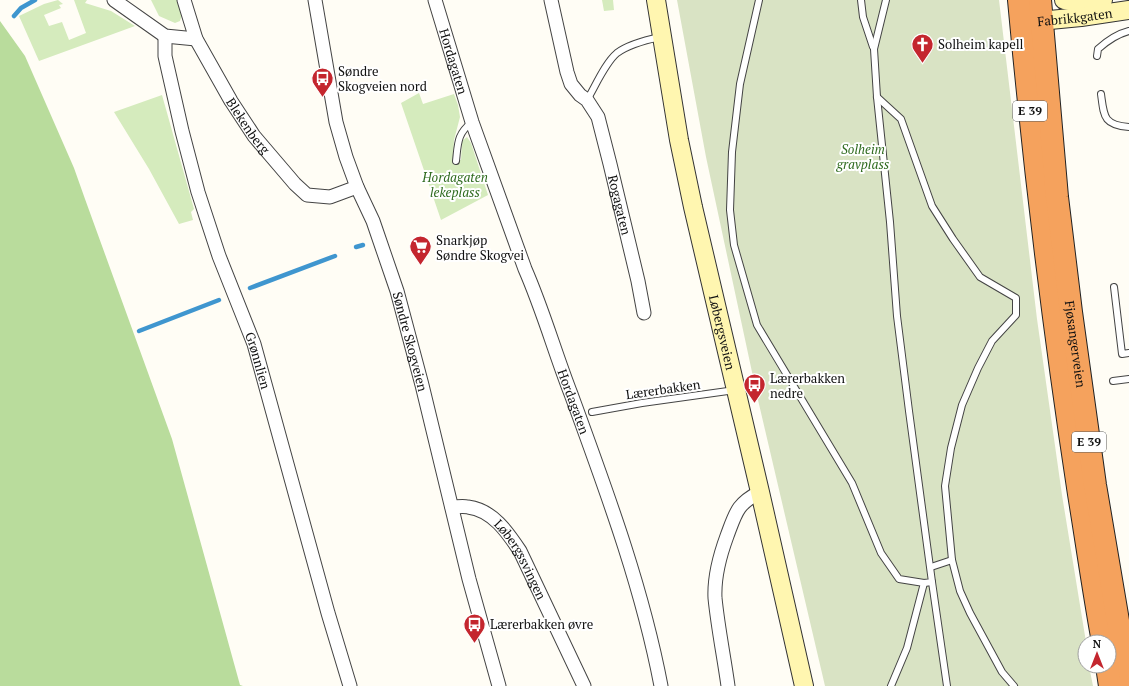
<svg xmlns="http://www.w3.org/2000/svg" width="1129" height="686" font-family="'PT Serif',serif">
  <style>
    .green { fill: #d5ebbd }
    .forest { fill: #b9dc9c }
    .cemetery { fill: #d9e3c4 }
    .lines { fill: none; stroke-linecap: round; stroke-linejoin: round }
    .stream { stroke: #3f96cf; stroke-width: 4.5 }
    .lane-casing { stroke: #444; stroke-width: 8 }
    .street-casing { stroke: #444; stroke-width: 15 }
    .secondary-casing { stroke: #333; stroke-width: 20 }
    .highway-casing { stroke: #222; stroke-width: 24 }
    .lane { stroke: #fff; stroke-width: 6 }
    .street { stroke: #fff; stroke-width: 13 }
    .secondary { stroke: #fff6b0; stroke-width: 18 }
    .highway { stroke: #f5a25d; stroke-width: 22 }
    .labels { text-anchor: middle; stroke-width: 4; stroke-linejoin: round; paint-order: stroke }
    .shield { fill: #fff; stroke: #585858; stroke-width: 1 }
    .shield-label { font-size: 12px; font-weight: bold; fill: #111 }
    .street-label { font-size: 13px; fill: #111; stroke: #fff }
    .poi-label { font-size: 13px; fill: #111; stroke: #fff; text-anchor: start }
    .park-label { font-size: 13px; font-style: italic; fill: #2f6b1f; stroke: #fff }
  </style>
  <rect width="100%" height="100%" fill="#fffdf5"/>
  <g class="green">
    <path d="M58 0 63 4 59 5 61 8 44 15 49 26 62 22 69 40 86 33 74 0H87L85 3 111 11 135 26 39 61 19 16 44 4Z"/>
    <path d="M151 0H177L182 15 180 21 175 23 159 16Z"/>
    <path d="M602 0H613L614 10 604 11Z"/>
    <path d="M419 93 423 104 454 94 458 105 460 117 454 140 453 160H461L462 141 467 137 471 143 488 195 441 220 401 103Z"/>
    <path d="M162 95 194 209 191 212 193 220 179 224 149 169 114 112Z"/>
  </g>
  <path class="forest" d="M0 21 25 56 74 168 85 199 172 439 240 685 243 686H0Z"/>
  <path class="cemetery" d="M677 0H999L1037 319 1062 495 1086 642 1085 666H1089L1093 686H825L758 400 706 157Z"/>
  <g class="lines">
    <g class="stream">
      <path d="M14 16 21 8 35 0"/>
      <path d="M356 247 363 245"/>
      <path d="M250 288 335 256"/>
      <path d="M139 331 219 300"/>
    </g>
    <defs>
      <g id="lane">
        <path d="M759 0 740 84 732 152 730 210 734 245 757 325 852 483 881 553 899 579 924 583 932 582 909 411 897 316 890 222 877 97 874 49 886 0"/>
        <path d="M861 0 863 17 873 47"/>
        <path d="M1097 56 1098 49C1107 41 1117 34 1129 31"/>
        <path d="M1101 94C1104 116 1103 125 1129 127"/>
        <path d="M877 97 901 119 932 206 953 239 980 277 1016 298V315L992 341 978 368 962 405 951 448 945 486 952 560 960 591 970 613 1002 672 1014 686"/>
        <path d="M587 100C595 87 605 63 617 53 629 44 646 40 660 37"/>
        <path d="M456 161C458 143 457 134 472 122"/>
        <path d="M1114 287 1122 354 1129 353"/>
        <path d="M1113 381 1129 379"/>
        <path d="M592 412 642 403 735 390"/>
        <path d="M931 567 952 560"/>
        <path d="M932 582 947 686"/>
        <path d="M891 686 907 648 924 583"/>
      </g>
      <g id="street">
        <path d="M114 0 165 36 196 39"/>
        <path id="s1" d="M184 0 196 39 231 101 254 136 295 184 307 195 330 197 357 187"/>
        <path id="s2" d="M315 0 336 122 346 157 357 187 373 221 397 291 422 385 469 579 499 686"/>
        <path id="s3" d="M435 0 472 122 525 269C543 310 555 353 571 394 606 490 642 586 661 686"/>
        <path id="s4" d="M551 0 567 72 571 84 580 95 587 100 598 117 610 164 638 281 644 313"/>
        <path id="s5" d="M165 36V56L182 131 198 192 219 256 254 344 328 613 350 686"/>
        <path id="s6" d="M452 507C457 507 463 506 468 507 493 510 508 533 520 551L584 686"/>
        <path d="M728 686C724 657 718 628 715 598 714 577 720 555 727 536 736 512 737 504 760 492"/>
      </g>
      <g id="secondary">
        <path id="s7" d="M656 0 679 140 693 207 760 492 804 686"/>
        <path d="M1064 0 1080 3 1103 0"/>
        <path id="s8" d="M1029 22 1081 17 1129 10"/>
      </g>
      <g id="highway">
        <path d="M1019 0C1034 165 1054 330 1079 494 1087 543 1094 593 1103 642"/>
        <path id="s9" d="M1040 0 1057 197 1071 312 1095 485 1129 686"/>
        <path d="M1107 666 1110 686"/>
      </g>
    </defs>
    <use href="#lane" class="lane-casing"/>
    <use href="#street" class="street-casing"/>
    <use href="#secondary" class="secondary-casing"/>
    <use href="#highway" class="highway-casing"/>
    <use href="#lane" class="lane"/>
    <use href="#street" class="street"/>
    <use href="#secondary" class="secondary"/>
    <use href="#highway" class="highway"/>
  </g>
  <defs>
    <symbol id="church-pin" viewBox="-11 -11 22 30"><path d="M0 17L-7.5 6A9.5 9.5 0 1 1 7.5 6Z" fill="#c4262e" stroke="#fff"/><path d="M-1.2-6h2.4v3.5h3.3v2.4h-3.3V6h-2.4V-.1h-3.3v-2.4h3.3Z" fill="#fff"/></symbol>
    <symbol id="bus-pin" viewBox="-11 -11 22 30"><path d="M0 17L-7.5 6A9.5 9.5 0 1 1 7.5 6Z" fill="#c4262e" stroke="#fff"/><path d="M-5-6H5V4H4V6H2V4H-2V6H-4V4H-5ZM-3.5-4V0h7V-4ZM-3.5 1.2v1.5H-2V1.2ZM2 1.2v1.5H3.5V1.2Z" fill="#fff"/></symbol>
    <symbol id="supermarket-pin" viewBox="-11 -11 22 30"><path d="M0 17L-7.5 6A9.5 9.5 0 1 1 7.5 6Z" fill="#c4262e" stroke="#fff"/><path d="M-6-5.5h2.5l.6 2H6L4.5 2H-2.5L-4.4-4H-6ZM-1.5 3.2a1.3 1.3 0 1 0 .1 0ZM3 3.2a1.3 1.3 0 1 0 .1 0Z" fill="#fff"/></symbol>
  </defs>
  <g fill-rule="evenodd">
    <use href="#church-pin" x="910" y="32" width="25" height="34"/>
    <use href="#bus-pin" x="310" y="66" width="25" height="34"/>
    <use href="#supermarket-pin" x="408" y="234" width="25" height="34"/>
    <use href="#bus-pin" x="742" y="372" width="25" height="34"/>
    <use href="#bus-pin" x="462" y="612" width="25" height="34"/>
  </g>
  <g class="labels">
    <g class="shield">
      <rect x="1013" y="101" width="34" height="20" rx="3"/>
      <rect x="1072" y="432" width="34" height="20" rx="3"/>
    </g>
    <g class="shield-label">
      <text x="1030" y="115">E 39</text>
      <text x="1089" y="446">E 39</text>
    </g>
    <g class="street-label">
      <text dy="5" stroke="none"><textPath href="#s8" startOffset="46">Fabrikkgaten</textPath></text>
      <text dy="5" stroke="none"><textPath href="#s3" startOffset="64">Hordagaten</textPath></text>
      <text dy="5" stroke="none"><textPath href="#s1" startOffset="142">Blekenberg</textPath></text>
      <text dy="5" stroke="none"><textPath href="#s4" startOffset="220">Rogagaten</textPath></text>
      <text dy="5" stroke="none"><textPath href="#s7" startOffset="339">Løbergsveien</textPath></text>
      <text dy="5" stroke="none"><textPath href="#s2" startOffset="356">Søndre Skogveien</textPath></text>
      <text dy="5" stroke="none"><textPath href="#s9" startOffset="346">Fjøsangerveien</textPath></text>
      <text dy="5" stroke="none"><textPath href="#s5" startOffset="339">Grønnlien</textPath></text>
      <text transform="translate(663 389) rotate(-8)" y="5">Lærerbakken</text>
      <text dy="5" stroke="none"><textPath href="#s3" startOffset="425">Hordagaten</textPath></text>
      <text dy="5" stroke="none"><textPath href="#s6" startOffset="94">Løbergssvingen</textPath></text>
    </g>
    <g class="poi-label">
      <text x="938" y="49">Solheim kapell</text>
      <text x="338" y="76">Søndre<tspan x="338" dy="15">Skogveien nord</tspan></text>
      <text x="436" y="245">Snarkjøp<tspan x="436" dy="15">Søndre Skogvei</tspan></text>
      <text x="770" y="383">Lærerbakken<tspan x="770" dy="15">nedre</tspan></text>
      <text x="490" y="629">Lærerbakken øvre</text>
    </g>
    <g class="park-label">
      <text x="863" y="154">Solheim<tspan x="863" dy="15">gravplass</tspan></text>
      <text x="455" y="182">Hordagaten<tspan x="455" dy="15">lekeplass</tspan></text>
    </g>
  </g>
  <g transform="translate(1097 654)"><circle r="19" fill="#ffffff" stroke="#a0a0a0"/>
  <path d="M0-3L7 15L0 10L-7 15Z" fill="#c4262e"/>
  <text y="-6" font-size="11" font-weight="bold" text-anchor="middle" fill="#111111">N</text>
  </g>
</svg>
